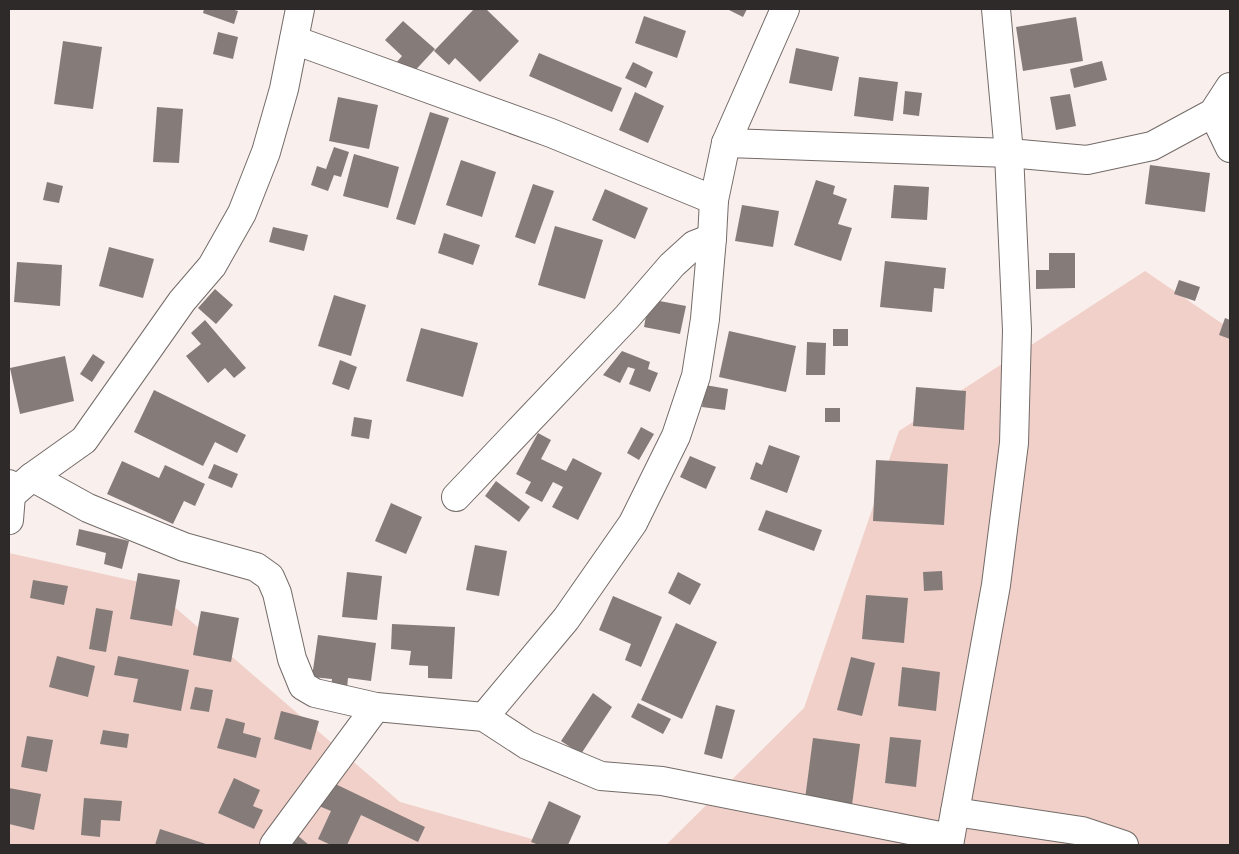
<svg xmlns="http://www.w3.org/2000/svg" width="1239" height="854" font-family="Barlow,sans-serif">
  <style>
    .green { fill: #f0d0c9 }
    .building { fill: #857c7a }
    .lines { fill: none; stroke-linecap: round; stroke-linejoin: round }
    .minor-casing { stroke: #736b68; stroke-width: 30 }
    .minor { stroke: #fff; stroke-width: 28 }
  </style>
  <rect width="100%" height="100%" fill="#f9efec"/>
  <g class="green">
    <path d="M1145 271 1230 329V845H666L804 708 899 431Z"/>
    <path d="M9 553 148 584 400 802 553 845H9Z"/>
  </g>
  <g class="building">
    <path d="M204 9H231L238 11 234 24 203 13Z"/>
    <path d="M474 9H486L519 41 480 82 455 58 449 65 434 51Z"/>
    <path d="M727 9H747L743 17Z"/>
    <path d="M644 16 686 31 677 58 635 43Z"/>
    <path d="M1076 17 1083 61 1023 71 1016 27Z"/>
    <path d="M403 21 435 49 410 76 396 63 402 56 385 40Z"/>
    <path d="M218 32 238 37 233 59 213 54Z"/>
    <path d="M63 41 102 47 93 109 54 104Z"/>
    <path d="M796 48 839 57 832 91 789 83Z"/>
    <path d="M539 53 622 88 612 112 529 76Z"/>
    <path d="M1102 61 1107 80 1074 88 1070 69Z"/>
    <path d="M633 62 653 72 646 88 625 78Z"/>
    <path d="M859 77 898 82 893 121 854 116Z"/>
    <path d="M905 91 922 93 919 116 903 114Z"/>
    <path d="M635 92 664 106 648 143 619 130Z"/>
    <path d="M1070 94 1076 126 1056 130 1050 97Z"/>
    <path d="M338 97 378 105 369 149 329 141Z"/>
    <path d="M157 107 183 109 179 163 153 162Z"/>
    <path d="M430 112 449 118 415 225 396 219Z"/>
    <path d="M334 147 349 152 341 177 334 175 328 191 311 185 317 166 326 169Z"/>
    <path d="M354 154 399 167 388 208 343 196Z"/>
    <path d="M461 160 496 172 482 217 446 205Z"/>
    <path d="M1150 165 1210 173 1205 212 1145 204Z"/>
    <path d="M816 180 835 186 833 194 847 199 838 224 852 228 841 261 794 245Z"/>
    <path d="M47 182 63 186 59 203 43 200Z"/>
    <path d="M533 184 554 191 535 244 515 237Z"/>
    <path d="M894 185 929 187 927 220 891 218Z"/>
    <path d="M605 189 648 208 635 239 592 220Z"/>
    <path d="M742 205 779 211 773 247 735 241Z"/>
    <path d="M555 226 603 240 585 299 538 285Z"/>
    <path d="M273 227 308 235 304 251 269 242Z"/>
    <path d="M444 233 480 245 473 265 438 253Z"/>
    <path d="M109 247 154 259 143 298 99 286Z"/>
    <path d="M1049 253H1075V288L1036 289V270H1049Z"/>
    <path d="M885 261 946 268 944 289 934 288 932 312 880 307Z"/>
    <path d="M17 262 62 265 60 306 14 302Z"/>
    <path d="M1179 280 1200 287 1195 301 1174 294Z"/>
    <path d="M215 289 233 305 216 324 198 308Z"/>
    <path d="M334 295 366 305 351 356 318 346Z"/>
    <path d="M649 299 686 306 680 334 644 327Z"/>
    <path d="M1225 318 1230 320V339L1219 335Z"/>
    <path d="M205 320 246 368 234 378 225 368 208 383 186 356 201 344 191 333Z"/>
    <path d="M421 328 478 343 463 397 406 381Z"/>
    <rect x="833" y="329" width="15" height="17"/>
    <path d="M729 331 796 346 786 392 719 377Z"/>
    <path d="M807 342 826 343 825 375H806Z"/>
    <path d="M622 351 650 362 648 369 658 373 650 392 629 384 635 369 628 367 620 383 603 375Z"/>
    <path d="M93 354 105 362 92 382 80 374Z"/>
    <path d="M65 356 74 401 20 414 10 368Z"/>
    <path d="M340 360 357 367 349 390 332 384Z"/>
    <path d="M705 385 728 389 725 410 702 407Z"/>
    <path d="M916 387 966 391 964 430 913 426Z"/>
    <path d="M154 390 246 435 237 453 215 442 203 466 134 432Z"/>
    <rect x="825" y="408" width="15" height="14"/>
    <path d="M354 417 372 420 369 439 351 436Z"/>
    <path d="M641 427 654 434 639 460 627 453Z"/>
    <path d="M538 433 551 440 541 459 566 471 573 458 602 473 578 520 552 507 563 487 553 482 542 502 525 493 531 482 516 474Z"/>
    <path d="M769 445 800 456 787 493 750 479 756 462 762 465Z"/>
    <path d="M690 456 716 467 706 489 680 477Z"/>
    <path d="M876 460 948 464 944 525 873 521Z"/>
    <path d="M122 461 159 478 165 465 205 484 195 506 184 501 173 524 107 494Z"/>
    <path d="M214 464 238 474 232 488 208 478Z"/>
    <path d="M496 481 530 507 519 522 485 496Z"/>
    <path d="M391 503 422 517 406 554 375 541Z"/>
    <path d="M766 510 822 530 814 551 758 530Z"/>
    <path d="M79 529 129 541 122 569 104 564 106 553 76 545Z"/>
    <path d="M475 545 507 551 499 596 466 590Z"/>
    <path d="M942 571 943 590 924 591 923 572Z"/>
    <path d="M347 572 382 576 377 620 342 617Z"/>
    <path d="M678 572 701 584 690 605 668 593Z"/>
    <path d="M138 573 180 580 172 626 130 619Z"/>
    <path d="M33 580 68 586 64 605 30 598Z"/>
    <path d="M866 595 908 598 904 643 862 639Z"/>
    <path d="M613 596 662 617 641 667 625 660 631 644 599 630Z"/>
    <path d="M96 608 113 611 106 652 89 649Z"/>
    <path d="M201 611 239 618 231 662 193 655Z"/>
    <path d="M676 623 717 642 682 719 641 700Z"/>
    <path d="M392 624 455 627 452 679 428 678V666L409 665 411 651 391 649Z"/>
    <path d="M318 635 376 643 371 681 348 678 346 698 330 696 332 679 312 677Z"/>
    <path d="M57 656 95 666 88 697 49 687Z"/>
    <path d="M118 656 189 670 181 711 133 702 138 679 114 675Z"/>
    <path d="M851 657 875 663 862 716 837 710Z"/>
    <path d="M902 667 940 672 936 711 898 706Z"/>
    <path d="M195 687 213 690 209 712 190 709Z"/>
    <path d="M593 693 612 707 581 754 561 741Z"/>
    <path d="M638 703 671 719 663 734 631 717Z"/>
    <path d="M716 705 735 710 722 759 704 754Z"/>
    <path d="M281 711 319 721 311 750 274 739Z"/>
    <path d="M226 718 245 723 243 733 261 738 256 758 217 748Z"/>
    <path d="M103 730 129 734 127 748 100 744Z"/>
    <path d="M27 736 53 740 47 772 21 767Z"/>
    <path d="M890 737 921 740 916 787 885 783Z"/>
    <path d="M813 738 860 744 852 805 805 799Z"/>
    <path d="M234 778 260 790 253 806 263 810 254 829 218 813Z"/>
    <path d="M325 779 425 827 418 842 361 815 347 845H331L318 839 331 811 314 804Z"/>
    <path d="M9 788 41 794 34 830 9 824Z"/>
    <path d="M84 798 122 801 120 821 101 820 100 837 81 835Z"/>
    <path d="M549 801 581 816 568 845H539L531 842Z"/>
    <path d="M160 829 209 845H155Z"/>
    <path d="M297 835 309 845H289Z"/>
  </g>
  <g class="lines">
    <defs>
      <g id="minor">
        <path d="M294 40 551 133 714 200"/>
        <path d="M1213 113 1230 148"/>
        <path d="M726 143 1009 153 1087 160 1152 146 1213 113 1230 87"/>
        <path d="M32 477 88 508 184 547 256 567 270 577 277 593 292 659 303 686 315 693 376 707 484 717 527 745 601 776 662 781 950 838"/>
        <path d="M9 484 11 495 9 520"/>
        <path d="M9 495H11L32 477 84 440 182 301 212 266 242 213 266 152 284 89 300 9"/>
        <path d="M456 497 627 317 672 265 694 245 712 238"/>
        <path d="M484 717 566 619 633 523 676 436 696 376 705 319 712 238 714 200 726 143 785 9"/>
        <path d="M955 812 1082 831 1124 845"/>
        <path d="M274 845 376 707"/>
        <path d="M949 845 996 585 1014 443 1017 330 1009 153 996 9"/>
      </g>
    </defs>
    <use href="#minor" class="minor-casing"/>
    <use href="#minor" class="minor"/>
  </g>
  <rect width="1239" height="854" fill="none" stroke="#2e2a2a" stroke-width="20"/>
</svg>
